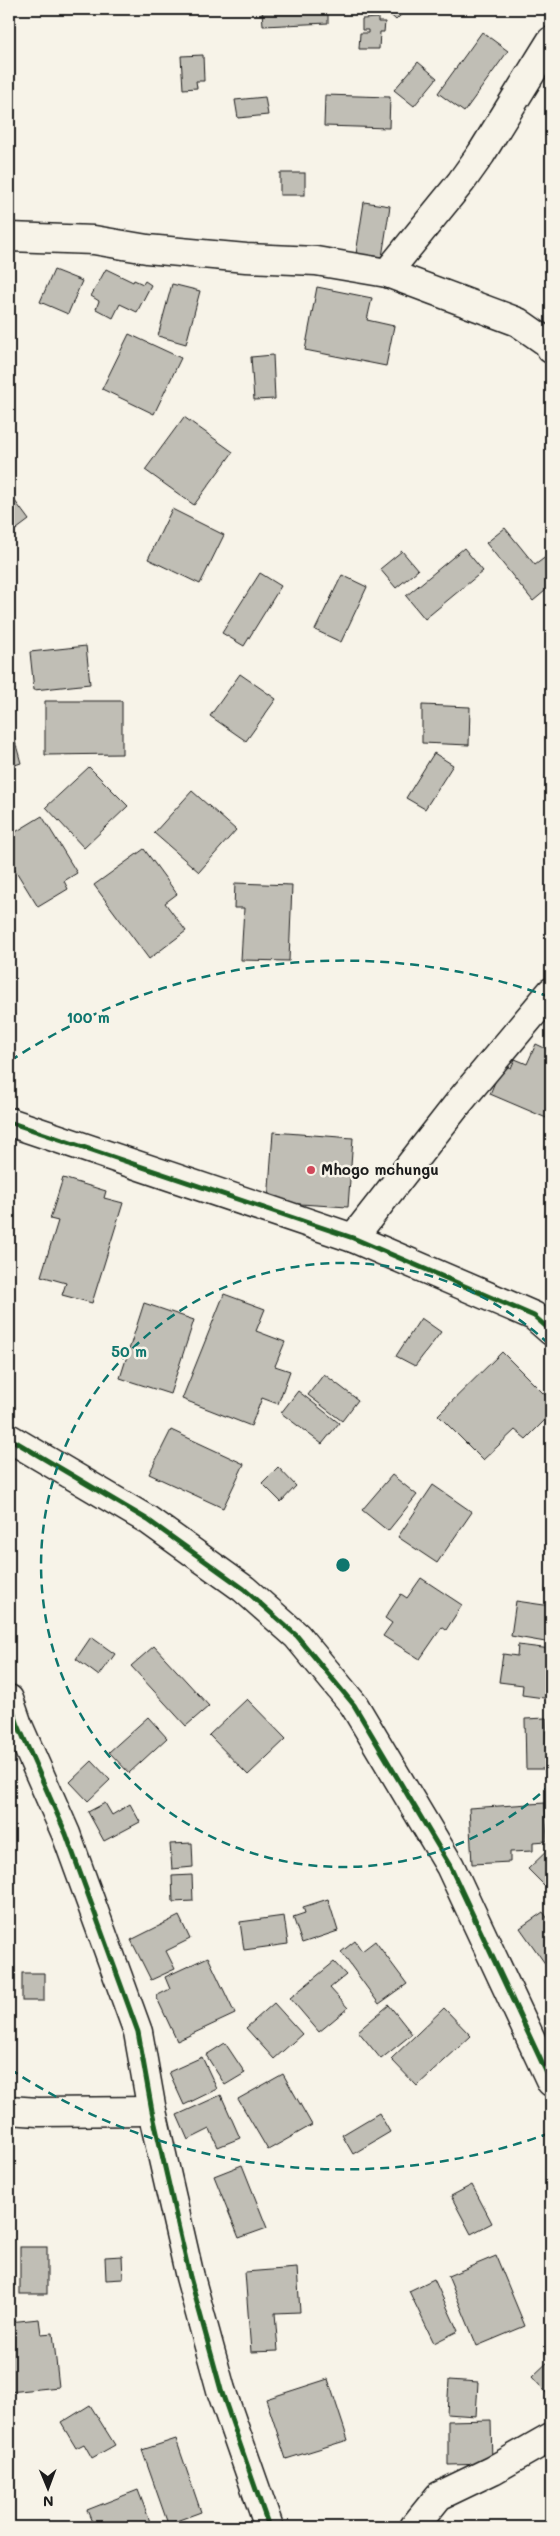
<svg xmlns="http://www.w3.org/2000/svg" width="560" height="2536" font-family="Mali,sans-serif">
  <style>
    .building { fill: #c0beb5; stroke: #1c1c1c }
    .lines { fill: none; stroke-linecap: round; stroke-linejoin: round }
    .street-casing { stroke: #1c1c1c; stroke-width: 31 }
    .street { stroke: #f7f3e8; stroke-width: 28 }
    .cycleway-casing { stroke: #f7f3e8; stroke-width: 8 }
    .cycleway { stroke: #1b5e20; stroke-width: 5 }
    .ring { fill: none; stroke: #0f766e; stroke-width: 2.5; stroke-dasharray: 9 6 }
    .poi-dot { fill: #d1495b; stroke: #f7f3e8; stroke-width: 2 }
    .labels { text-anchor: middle; stroke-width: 5; stroke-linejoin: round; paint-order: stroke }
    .poi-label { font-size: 15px; font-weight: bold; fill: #1c1c1c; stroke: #f7f3e8; text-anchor: start }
    .centre { fill: #0f766e; stroke: #f7f3e8; stroke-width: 2.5 }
    .ring-label { font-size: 15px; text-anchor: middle; font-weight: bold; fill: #0f766e; stroke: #f7f3e8; stroke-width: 5; stroke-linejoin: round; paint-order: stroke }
  </style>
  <rect width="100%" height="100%" fill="#f7f3e8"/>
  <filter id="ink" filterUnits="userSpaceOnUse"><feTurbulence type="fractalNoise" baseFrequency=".02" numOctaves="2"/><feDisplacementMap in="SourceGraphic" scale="10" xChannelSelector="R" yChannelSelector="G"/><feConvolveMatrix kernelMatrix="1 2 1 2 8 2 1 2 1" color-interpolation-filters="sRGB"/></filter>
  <g filter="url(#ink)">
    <g class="building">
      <path d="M262 9H328V23L263 26Z"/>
      <path d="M384 9H407L396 20Z"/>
      <path d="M378 18V22H385L384 32H380L379 49H359L360 33H368V30H362V19Z"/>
      <path d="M482 32 508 51 464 112 438 93Z"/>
      <path d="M203 55 204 81H196L197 88 183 89 181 56Z"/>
      <path d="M418 62 437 78 414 106 394 90Z"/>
      <path d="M325 95 390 97 389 128 324 126Z"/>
      <path d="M265 97 268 115 238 118 235 100Z"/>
      <rect x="280" y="173" width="25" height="22"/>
      <path d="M364 202 390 206 382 257 356 254Z"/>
      <path d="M106 269 133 282 134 280 143 284 145 281 151 285 137 312 120 304 113 318 96 309 99 301 91 296Z"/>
      <path d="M54 270 82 281 68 314 40 302Z"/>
      <path d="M172 284 200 291 186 344 158 336Z"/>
      <path d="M317 287 372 298 367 320 394 326 386 366 305 350Z"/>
      <path d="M129 334 181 358 154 414 102 389Z"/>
      <path d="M273 355 275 399 254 400 251 357Z"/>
      <path d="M184 417 233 452 194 505 145 470Z"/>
      <path d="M9 493 29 520 9 535Z"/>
      <path d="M172 509 224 535 200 584 148 559Z"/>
      <path d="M505 528 535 565 551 553V586L533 601 486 543Z"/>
      <path d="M464 548 483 571 425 619 406 596Z"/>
      <path d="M402 551 418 570 396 588 380 569Z"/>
      <path d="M260 573 281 586 244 646 222 633Z"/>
      <path d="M342 575 367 587 341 642 315 630Z"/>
      <path d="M86 646 90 684 34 690 30 652Z"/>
      <path d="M240 674 276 699 246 741 210 716Z"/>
      <path d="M45 701H122V754L45 755Z"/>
      <path d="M422 705 470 707 469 745 422 743Z"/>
      <path d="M9 720 21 763 9 767Z"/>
      <path d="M434 753 453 765 425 809 406 798Z"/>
      <path d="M89 767 128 806 84 848 46 807Z"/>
      <path d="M192 791 236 830 199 872 154 833Z"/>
      <path d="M42 816 77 873 64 881 68 889 38 907 9 860V836Z"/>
      <path d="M144 849 177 894 165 903 186 931 149 959 94 885Z"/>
      <path d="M235 883 292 885 289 961 241 960 244 908H234Z"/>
      <path d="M536 1044 551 1051V1120L490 1094 502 1065 511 1068 515 1059 527 1064Z"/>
      <path d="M273 1132 353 1138 348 1207 268 1202Z"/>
      <path d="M63 1178 106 1191 104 1198 123 1203 92 1303 62 1295 66 1283 41 1276 58 1221 50 1219Z"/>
      <path d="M224 1294 265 1309 256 1331 285 1342 275 1366 290 1371 278 1404 262 1398 251 1426 182 1399Z"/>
      <path d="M144 1303 194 1320 170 1394 120 1378Z"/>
      <path d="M421 1318 441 1332 415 1366 396 1356Z"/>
      <path d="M502 1352 551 1401V1414L526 1439 515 1430 483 1460 438 1415Z"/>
      <path d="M324 1374 358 1400 342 1421 308 1395Z"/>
      <path d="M298 1391 339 1423 322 1444 281 1413Z"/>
      <path d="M171 1430 244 1464 223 1508 149 1474Z"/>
      <path d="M278 1467 296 1486 281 1502 262 1483Z"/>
      <path d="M392 1475 417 1495 388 1531 362 1510Z"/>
      <path d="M433 1485 472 1512 437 1563 398 1537Z"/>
      <path d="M421 1578 462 1605 446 1630 442 1627 420 1659 383 1636 392 1623 385 1618 401 1594 407 1598Z"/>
      <path d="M516 1601 551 1606V1643L511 1636Z"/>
      <path d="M91 1637 115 1654 99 1676 76 1659Z"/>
      <path d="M518 1645 551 1649V1699L522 1695 523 1685 499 1682 503 1654 517 1656Z"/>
      <path d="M154 1646 209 1706 186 1726 131 1666Z"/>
      <path d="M247 1699 286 1739 248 1775 209 1735Z"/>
      <path d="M148 1717 167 1738 129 1773 109 1752Z"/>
      <path d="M546 1718 548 1769H526L525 1719Z"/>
      <path d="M92 1761 110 1780 88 1801 70 1782Z"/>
      <path d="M105 1803 112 1815 130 1804 140 1822 104 1841 88 1812Z"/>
      <path d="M545 1803 547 1841 533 1842V1851L510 1852V1862L472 1864 469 1808Z"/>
      <path d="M192 1843 193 1867 172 1869 170 1844Z"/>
      <path d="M551 1847V1880L544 1885 528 1869Z"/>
      <path d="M192 1875 193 1901 173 1902 172 1876Z"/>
      <path d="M328 1899 338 1931 302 1943 293 1917 305 1913 303 1907Z"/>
      <path d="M543 1912 551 1923V1972L520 1928Z"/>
      <path d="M179 1916 190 1939 166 1951 175 1969 151 1980 131 1940Z"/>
      <path d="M284 1916 288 1944 244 1950 240 1922Z"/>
      <path d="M355 1941 362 1951 375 1941 407 1984 379 2004 341 1952Z"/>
      <path d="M208 1957 235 2014 177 2041 156 1996 170 1989 165 1977Z"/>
      <path d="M334 1962 346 1975 330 1988 348 2008 319 2032 290 1998Z"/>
      <rect x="22" y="1973" width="22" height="28"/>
      <path d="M274 2003 302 2034 274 2059 246 2028Z"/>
      <path d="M389 2005 412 2034 381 2059 358 2031Z"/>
      <path d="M444 2008 471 2036 417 2086 391 2059Z"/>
      <path d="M225 2043 245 2073 225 2085 206 2055Z"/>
      <path d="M202 2057 217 2089 184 2105 169 2072Z"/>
      <path d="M283 2074 312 2125 268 2150 238 2099Z"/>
      <path d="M221 2095 240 2138 218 2147 210 2129 188 2140 177 2115Z"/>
      <path d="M379 2113 390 2132 353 2154 342 2135Z"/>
      <path d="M242 2165 267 2228 239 2238 214 2176Z"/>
      <path d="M472 2185 492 2223 471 2234 451 2196Z"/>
      <rect x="20" y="2247" width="27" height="47"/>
      <path d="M122 2256 123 2279 106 2280 105 2257Z"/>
      <path d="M496 2256 525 2326 477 2346 448 2276Z"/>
      <path d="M297 2268 300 2312 275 2313 278 2351 251 2352 245 2272Z"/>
      <path d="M434 2279 458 2331 434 2343 409 2291Z"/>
      <path d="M39 2319 41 2334 53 2333 59 2387 9 2392V2322Z"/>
      <path d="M551 2359V2398L532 2377Z"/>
      <path d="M328 2379 348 2440 286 2459 266 2399Z"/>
      <path d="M449 2380 478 2382 476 2416 447 2414Z"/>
      <path d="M90 2405 115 2445 92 2458 84 2444 76 2448 61 2423Z"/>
      <path d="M491 2420 492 2464 448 2465V2421Z"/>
      <path d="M176 2439 201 2512 168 2524 142 2450Z"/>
      <path d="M138 2490 152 2527H94L87 2510Z"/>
    </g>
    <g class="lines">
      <defs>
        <g id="street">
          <path d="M9 237 94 240 147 249 246 258 316 261 387 273 518 322 548 343 551 349"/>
          <path d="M387 273 461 182 481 154 551 41"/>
          <path d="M9 1122 353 1238 534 1316 551 1331"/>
          <path d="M353 1238 460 1101 551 992"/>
          <path d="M9 1438 148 1520 244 1589 297 1636 354 1705 450 1866 551 2082"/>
          <path d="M9 1699 18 1725 66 1834 138 2032 152 2111 190 2277 221 2390 269 2527"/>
          <path d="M9 2110 38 2112 152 2111"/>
          <path d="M414 2527 439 2496 493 2470 551 2437"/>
        </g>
      </defs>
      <use href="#street" class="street-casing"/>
      <use href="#street" class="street"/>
      <defs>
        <g id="cycleway">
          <path d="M9 1122 353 1238 534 1316 551 1331"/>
          <path d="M9 1438 148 1520 244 1589 297 1636 354 1705 450 1866 551 2082"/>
          <path d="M9 1699 18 1725 66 1834 138 2032 152 2111 190 2277 221 2390 269 2527"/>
        </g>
      </defs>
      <use href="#cycleway" class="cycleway-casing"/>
      <use href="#cycleway" class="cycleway"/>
    </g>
  </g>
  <g class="ring">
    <path d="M551 1784A302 302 0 1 1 551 1346"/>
    <path d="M550 2133A604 604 0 0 1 10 2069M10 1061A604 604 0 0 1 550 997"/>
  </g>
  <circle class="poi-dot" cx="311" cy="1170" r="5"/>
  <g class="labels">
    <g class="poi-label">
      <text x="321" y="1175">Mhogo mchungu</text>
    </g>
  </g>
  <circle cx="343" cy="1565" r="8" class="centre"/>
  <g class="ring-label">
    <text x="88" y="1023">100 m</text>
    <text x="129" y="1357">50 m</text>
  </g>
  <rect width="560" height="2536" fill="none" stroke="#f7f3e8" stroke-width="30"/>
  <rect x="15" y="15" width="530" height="2506" fill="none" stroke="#1c1c1c" stroke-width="2" filter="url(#ink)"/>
  <g transform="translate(48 2488) rotate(179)" stroke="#f7f3e8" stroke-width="4" paint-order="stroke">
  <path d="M0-4L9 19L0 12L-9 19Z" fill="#1c1c1c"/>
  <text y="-8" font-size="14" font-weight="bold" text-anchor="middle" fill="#1c1c1c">N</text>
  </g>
</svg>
